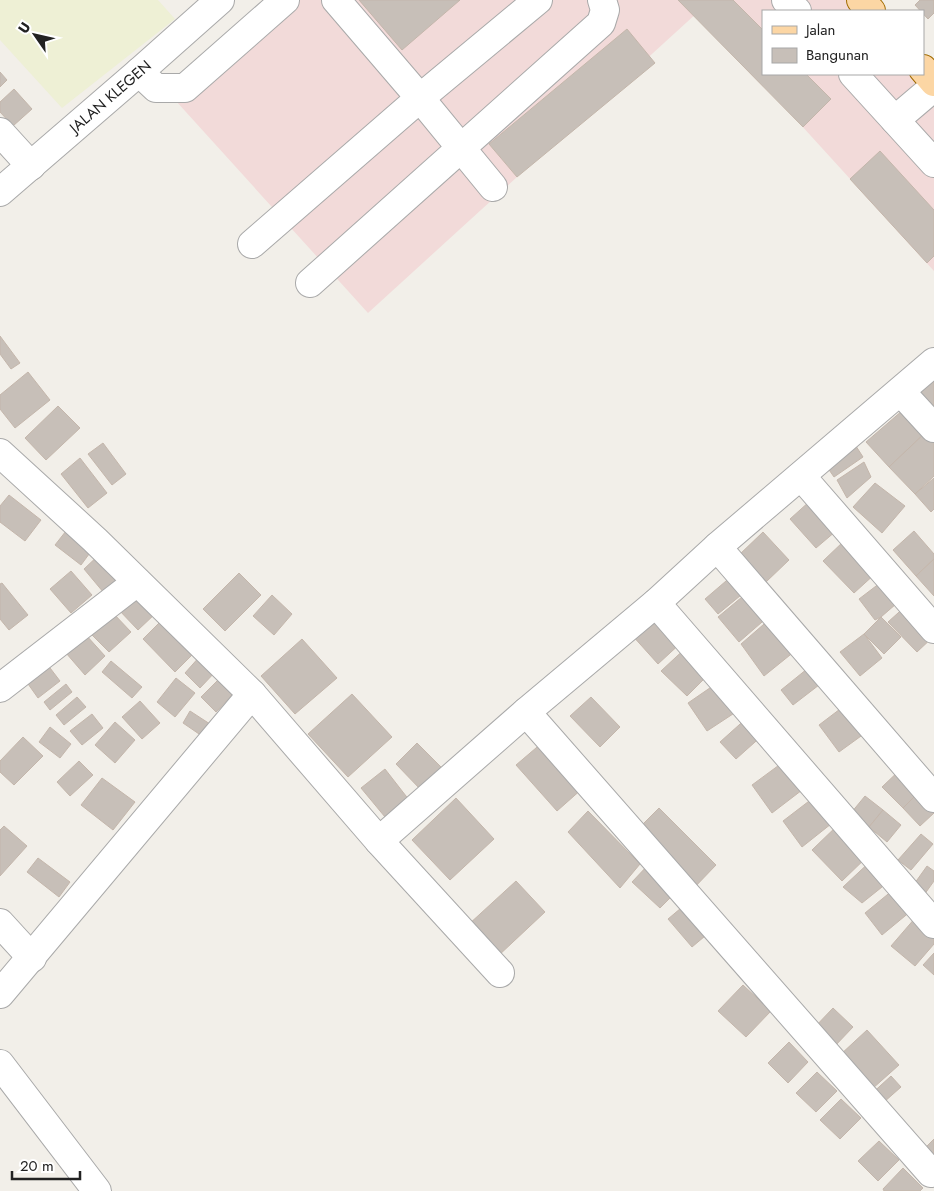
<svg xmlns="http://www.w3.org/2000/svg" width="934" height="1191" font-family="Jost,sans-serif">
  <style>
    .commercial { fill: #f2dad9 }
    .farmland { fill: #eef0d5 }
    .building { fill: #c7bfb8; stroke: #c4b6ab }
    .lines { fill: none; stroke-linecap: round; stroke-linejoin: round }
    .minor-casing { stroke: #a9a9a9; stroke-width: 30 }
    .major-casing { stroke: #a06b00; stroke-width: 30 }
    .minor { stroke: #fff; stroke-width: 28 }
    .major { stroke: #fcd6a4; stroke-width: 28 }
    .labels { text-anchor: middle; stroke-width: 4; stroke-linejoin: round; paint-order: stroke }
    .street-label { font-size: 15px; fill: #222; stroke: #fff }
  </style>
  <rect width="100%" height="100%" fill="#f2efe9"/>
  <path class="commercial" d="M265 0H847L857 11H763V74H913L934 97V271L698 12 368 313 166 90Z"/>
  <path class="farmland" d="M0 0H158L175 19 62 108 0 40Z"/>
  <g class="building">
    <path d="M359 0H460L402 50Z"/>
    <path d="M678 0H733L763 30V74H806L831 99 803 127Z"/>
    <path d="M920 0H934V13L928 19 915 5Z"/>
    <path d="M627 29 655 63 517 177 489 144Z"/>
    <path d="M0 72 7 80 0 87Z"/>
    <path d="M14 89 32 109 13 126 0 112V102Z"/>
    <path d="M880 151 934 210V256L927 263 850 179Z"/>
    <path d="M0 336 20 363 11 369 0 354Z"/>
    <path d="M28 372 50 400 15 428 0 409V395Z"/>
    <path d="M934 373V417L912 391Z"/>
    <path d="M58 406 80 428 46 460 25 438Z"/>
    <path d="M903 410 926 432 889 467 866 442Z"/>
    <path d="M926 432 934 441V476L915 494 889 467Z"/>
    <path d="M852 440 863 457 834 477 823 461Z"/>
    <path d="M103 443 126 474 112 485 88 454Z"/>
    <path d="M80 458 107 493 88 508 61 474Z"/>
    <path d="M864 462 871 477 847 498 837 480Z"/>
    <path d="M934 478V509L931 512 915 494Z"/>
    <path d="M875 483 905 506 882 533 853 507Z"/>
    <path d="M9 495 41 520 25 541 0 522V506Z"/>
    <path d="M810 501 836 531 816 548 790 519Z"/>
    <path d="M66 531 92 550 81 565 55 545Z"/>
    <path d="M914 531 934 554V559L916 576 893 550Z"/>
    <path d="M763 532 789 560 766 582 739 555Z"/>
    <path d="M844 541 876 573 854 593 823 561Z"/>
    <path d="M101 553 122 577 104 593 84 569Z"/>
    <path d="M934 559V596L916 576Z"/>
    <path d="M71 571 92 595 71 613 50 589Z"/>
    <path d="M239 573 261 595 225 631 203 609Z"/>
    <path d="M733 575 746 591 718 614 705 599Z"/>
    <path d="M2 583 28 615 9 630 0 619V584Z"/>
    <path d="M880 583 896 604 881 617 875 620 859 599Z"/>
    <path d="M136 592 156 613 138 630 118 609Z"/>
    <path d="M748 592 769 616 739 642 718 617Z"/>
    <path d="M272 595 292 614 274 635 253 616Z"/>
    <path d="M908 604 934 636 917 652 888 622Z"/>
    <path d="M657 611 683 641 658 664 631 634Z"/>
    <path d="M113 613 131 632 109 652 91 634Z"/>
    <path d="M881 617 901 637 884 654 864 634Z"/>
    <path d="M164 618 196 651 175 672 143 639Z"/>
    <path d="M771 618 795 651 764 676 741 644Z"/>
    <path d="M864 634 882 658 860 676 840 652Z"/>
    <path d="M86 635 105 656 85 675 66 653Z"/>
    <path d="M302 639 337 678 295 714 261 676Z"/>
    <path d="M689 645 712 671 687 696 661 671Z"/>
    <path d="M201 655 217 670 200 688 185 673Z"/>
    <path d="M111 661 142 687 132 698 102 672Z"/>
    <path d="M47 664 60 681 38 698 26 681Z"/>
    <path d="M807 669 819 685 793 705 781 690Z"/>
    <path d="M222 676 237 690 216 712 201 697Z"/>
    <path d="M176 678 195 693 175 717 157 702Z"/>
    <path d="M720 681 739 710 707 731 688 703Z"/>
    <path d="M66 684 72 692 50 710 44 702Z"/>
    <path d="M352 694 392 737 348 777 308 734Z"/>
    <path d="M77 697 86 707 64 725 56 715Z"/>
    <path d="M591 697 620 727 600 747 570 716Z"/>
    <path d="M140 701 160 723 142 739 122 717Z"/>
    <path d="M848 703 868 731 839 752 819 725Z"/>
    <path d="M190 711 210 724 202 736 183 723Z"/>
    <path d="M92 714 103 728 82 745 70 731Z"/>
    <path d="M749 716 764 734 736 759 720 742Z"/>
    <path d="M115 722 135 740 115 763 95 745Z"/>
    <path d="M50 727 71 744 60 758 39 742Z"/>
    <path d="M23 737 43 756 14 785 0 772V761Z"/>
    <path d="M543 742 583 788 557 811 516 765Z"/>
    <path d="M417 743 444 770 422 791 396 764Z"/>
    <path d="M786 760 806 787 772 813 752 785Z"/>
    <path d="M79 761 93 775 70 796 57 782Z"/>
    <path d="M903 767 923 788 903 808 882 787Z"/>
    <path d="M385 769 413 805 390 823 361 788Z"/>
    <path d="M102 778 135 802 113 830 81 805Z"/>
    <path d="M923 788 934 800V813L920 826 903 808Z"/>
    <path d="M817 795 836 820 802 847 783 821Z"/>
    <path d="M865 796 883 810 869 827 851 813Z"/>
    <path d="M456 798 494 839 450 880 412 840Z"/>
    <path d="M659 808 716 865 691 891 638 829Z"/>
    <path d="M883 810 901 825 887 842 869 827Z"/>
    <path d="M588 811 640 864 620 888 568 832Z"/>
    <path d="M840 823 870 854 842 881 812 850Z"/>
    <path d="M4 826 27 846 0 876V830Z"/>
    <path d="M921 834 933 844 911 870 898 860Z"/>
    <path d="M38 858 70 882 59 897 27 872Z"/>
    <path d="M874 858 888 878 882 887 862 903 843 887Z"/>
    <path d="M649 864 677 891 660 908 632 882Z"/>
    <path d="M927 866 934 871V881L924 895 912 887Z"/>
    <path d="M516 881 545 912 497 957 468 925Z"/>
    <path d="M893 890 911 911 882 935 865 913Z"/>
    <path d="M687 903 711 931 692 947 668 919Z"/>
    <path d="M916 917 934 933V944L915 966 891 946Z"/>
    <path d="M934 953V975L923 965Z"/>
    <path d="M743 985 771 1011 746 1037 718 1011Z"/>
    <path d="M833 1008 853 1027 833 1048 813 1029Z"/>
    <path d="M867 1030 899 1065 872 1089 840 1055Z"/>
    <path d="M789 1042 808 1062 788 1083 768 1063Z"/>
    <path d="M817 1072 837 1091 816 1112 796 1093Z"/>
    <path d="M891 1076 901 1087 875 1110 868 1097Z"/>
    <path d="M841 1099 861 1118 840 1139 820 1120Z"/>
    <path d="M934 1139V1165L921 1152Z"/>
    <path d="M879 1141 899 1160 878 1181 858 1161Z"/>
    <path d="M903 1168 923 1188 920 1191H884L883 1189Z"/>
  </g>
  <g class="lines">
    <defs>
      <g id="minor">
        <path d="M336 0 420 98 493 187"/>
        <path d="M786 0 797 11"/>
        <path d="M139 72 156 88H185L285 0"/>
        <path d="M853 74 934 163"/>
        <path d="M895 120 934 87"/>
        <path d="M0 132 31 166"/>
        <path id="s1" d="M0 192 139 72 220 0"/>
        <path d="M252 244 420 98 538 0"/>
        <path d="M310 283 601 23 605 10 602 0"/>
        <path d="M901 392 934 428"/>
        <path d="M0 453 95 540 252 694 379 841 500 973"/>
        <path d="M801 476 934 629"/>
        <path d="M717 547 934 798"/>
        <path d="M656 603 934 924"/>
        <path d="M0 688 137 582"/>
        <path d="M526 712 931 1173"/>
        <path d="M379 841 526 712 656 603 717 547 934 362"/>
        <path d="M0 923 32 958"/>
        <path d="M0 994 252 694"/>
        <path d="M0 1064 97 1191"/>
      </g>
      <g id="major">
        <path d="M861 0 871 11"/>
        <path d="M923 69 934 82"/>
      </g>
    </defs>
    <use href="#minor" class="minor-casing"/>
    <use href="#major" class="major-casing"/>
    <use href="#minor" class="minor"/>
    <use href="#major" class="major"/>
  </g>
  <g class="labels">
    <g class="street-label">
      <text dy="5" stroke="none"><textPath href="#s1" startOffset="146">JALAN KLEGEN</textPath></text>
    </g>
  </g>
  <rect x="762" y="10" width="162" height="65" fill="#ffffff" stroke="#a7a7a7"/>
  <rect x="772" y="26" width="25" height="8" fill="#fcd6a4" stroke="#a7a7a7"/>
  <text x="806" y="35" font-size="15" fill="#222222">Jalan</text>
  <rect x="772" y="48" width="25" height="15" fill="#c7bfb8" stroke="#a7a7a7"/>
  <text x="806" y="60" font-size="15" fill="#222222">Bangunan</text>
  <g transform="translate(35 35) rotate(304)" stroke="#ffffff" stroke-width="4" paint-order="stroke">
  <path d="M0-4L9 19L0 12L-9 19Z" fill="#222222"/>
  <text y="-8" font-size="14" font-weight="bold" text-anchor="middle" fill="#222222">U</text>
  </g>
  <path d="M12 1171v8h68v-8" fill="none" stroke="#222222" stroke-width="2.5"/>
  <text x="20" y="1171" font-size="15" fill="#222222" stroke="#ffffff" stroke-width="4" paint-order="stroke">20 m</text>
</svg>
